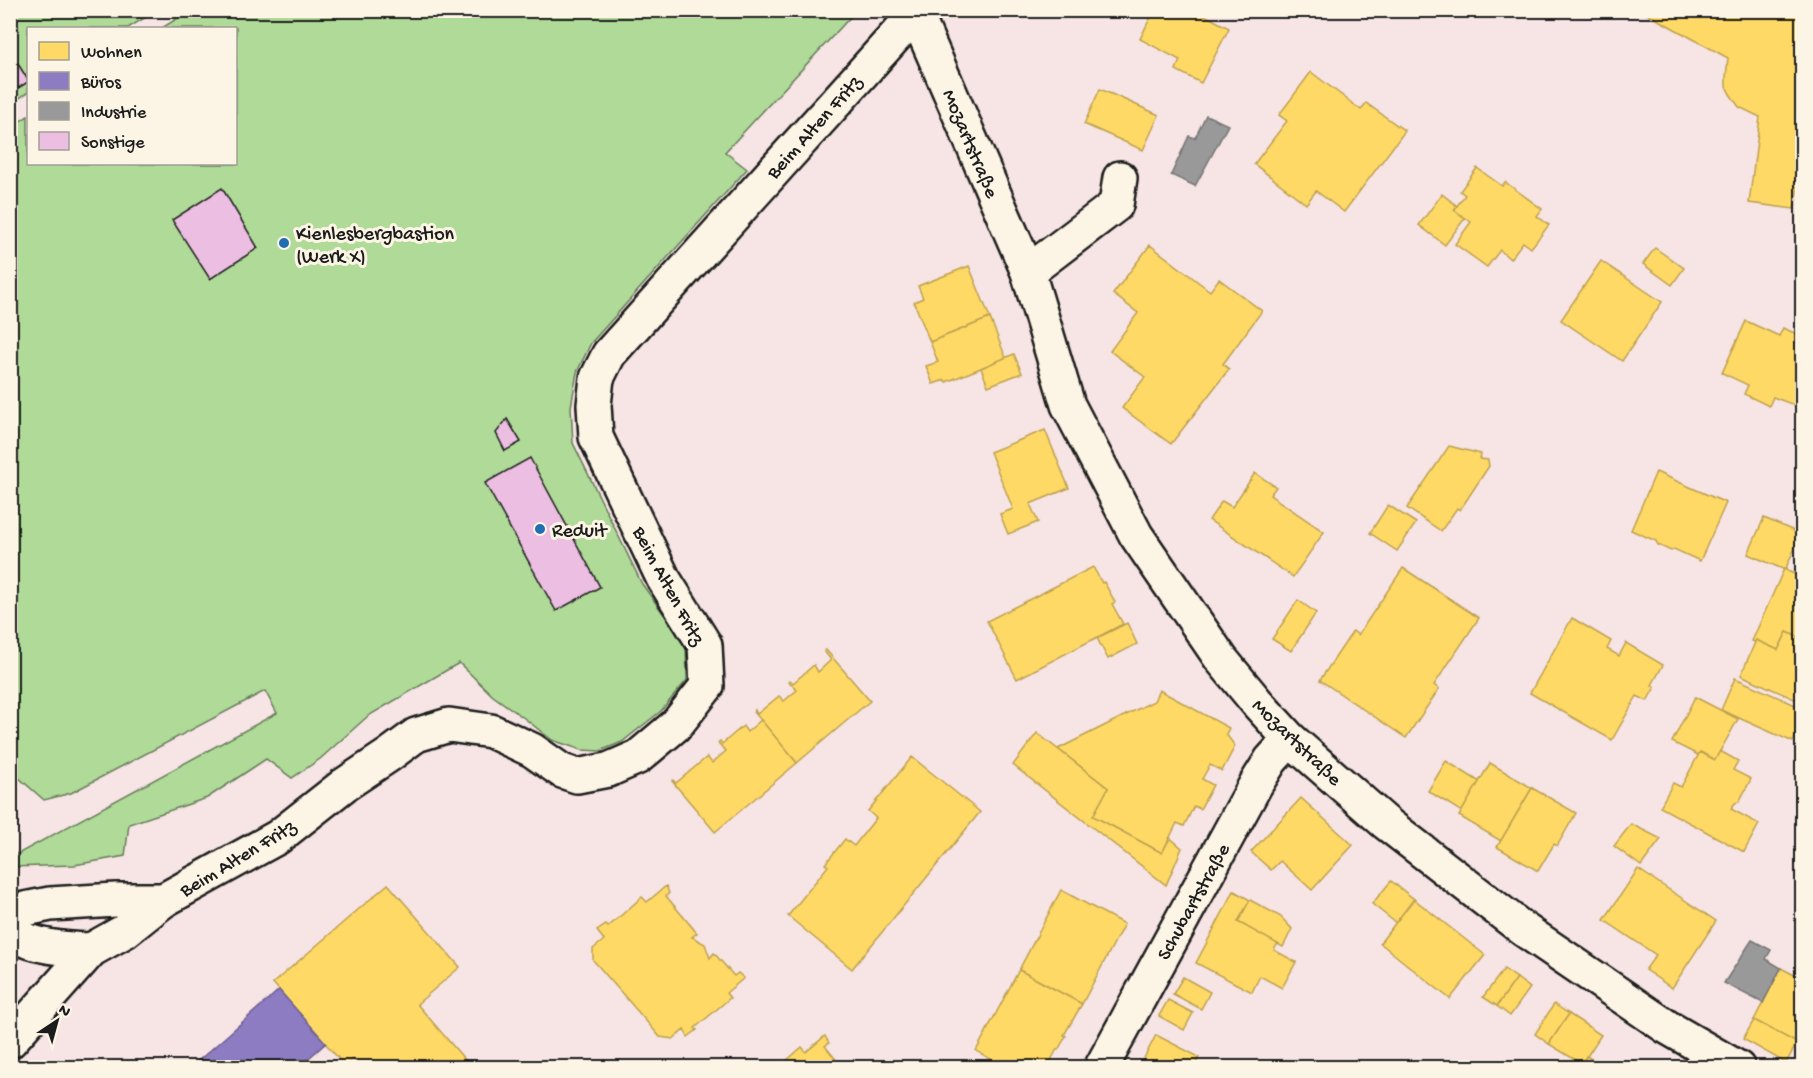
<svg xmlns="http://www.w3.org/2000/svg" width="1813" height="1078" font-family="'Gochi Hand',sans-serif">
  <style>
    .green { fill: #afda98; stroke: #667b5a; stroke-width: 1.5 }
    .homes { fill: #ffd966; stroke: #bba050; stroke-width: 1.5 }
    .offices { fill: #8e7cc3; stroke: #6c5f91; stroke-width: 1.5 }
    .industry { fill: #999; stroke: #747474; stroke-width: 1.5 }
    .building { fill: #ecbee2; stroke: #1c1c1c; stroke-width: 1.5 }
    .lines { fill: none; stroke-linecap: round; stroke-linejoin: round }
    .minor-casing { stroke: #1c1c1c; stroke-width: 38 }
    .minor { stroke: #fcf5e5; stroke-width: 33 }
    .poi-dot { fill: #1f6fb2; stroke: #fcf5e5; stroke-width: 2 }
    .labels { text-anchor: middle; stroke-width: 6; stroke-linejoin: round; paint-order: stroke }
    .street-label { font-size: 20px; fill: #1c1c1c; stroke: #fcf5e5 }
    .poi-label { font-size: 20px; fill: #1c1c1c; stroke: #fcf5e5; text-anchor: start }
  </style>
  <rect width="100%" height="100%" fill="#f7e4e4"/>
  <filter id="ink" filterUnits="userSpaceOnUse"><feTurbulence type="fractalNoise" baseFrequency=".0167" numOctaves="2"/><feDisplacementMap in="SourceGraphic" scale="12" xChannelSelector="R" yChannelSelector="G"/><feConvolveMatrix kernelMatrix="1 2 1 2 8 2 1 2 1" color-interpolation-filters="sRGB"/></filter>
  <g filter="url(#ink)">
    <g class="green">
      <path d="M10 11H156L128 28H28V92L11 104Z"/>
      <path d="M189 11H856L725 152 747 169 591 343 577 372 571 407 573 443 642 584 686 645 687 680 661 711 622 742 600 751 582 750 552 740 524 718 493 696 459 663 368 716 320 759 292 778 266 759 207 798 129 824 125 856 74 865 11 867V839L16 855 277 713 265 691 71 793 44 800 18 777 10 755V128L28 116V164H236V28H162Z"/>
    </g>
    <g class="homes">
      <path d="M1154 10H1195L1229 28 1201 83 1176 70 1180 60 1140 39Z"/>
      <path d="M1640 10H1799L1802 12V181L1799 180 1794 209 1749 203 1760 117 1739 107 1730 94 1726 86V77L1728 58Z"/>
      <path d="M1311 72 1361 110 1366 103 1405 131 1344 212 1316 191 1306 204 1254 164 1287 121 1279 115Z"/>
      <path d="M1100 89 1159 115 1143 150 1084 124Z"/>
      <path d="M1477 168 1502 186 1505 182 1542 209 1537 216 1549 225 1531 248 1523 242 1510 259 1500 250 1487 267 1455 244 1471 222 1454 210 1465 195 1460 191Z"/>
      <path d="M1442 194 1457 206 1454 210 1465 218 1445 245 1419 225Z"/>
      <path d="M1150 245 1210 291 1219 279 1262 311 1223 364 1229 369 1171 444 1122 408 1145 377 1110 351 1138 313 1113 294Z"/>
      <path d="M1655 248 1684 268 1672 285 1643 264Z"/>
      <path d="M1601 261 1662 302 1622 361 1561 320Z"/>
      <path d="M969 266 990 318 930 342 914 302 923 298 918 286Z"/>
      <path d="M990 318 1006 358 946 382 945 380 933 384 926 366 938 362 930 342Z"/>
      <path d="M1746 321 1779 336 1783 328 1799 335 1796 343 1802 346V408L1773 397 1769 406 1744 394 1748 385 1722 373Z"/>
      <path d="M1014 354 1022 373 988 386 981 368Z"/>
      <path d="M1045 430 1069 488 1030 504 1038 522 1008 534 1000 514 1013 509 990 452Z"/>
      <path d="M1449 446 1481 454 1480 459 1488 460 1489 466 1460 510 1457 508 1441 531 1407 508Z"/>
      <path d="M1656 472 1726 503 1700 561 1674 549 1671 551 1658 545 1656 541 1631 530Z"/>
      <path d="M1255 473 1276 487 1270 495 1324 532 1293 577 1209 520 1222 501 1232 507Z"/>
      <path d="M1388 505 1416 523 1397 551 1370 533Z"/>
      <path d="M1764 518 1801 534 1785 570 1748 554Z"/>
      <path d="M1093 567 1102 583 1104 582 1115 602 1112 604 1123 624 1017 679 987 621Z"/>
      <path d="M1403 568 1479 618 1434 685 1439 689 1406 738 1320 680 1353 631 1358 635Z"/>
      <path d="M1784 569 1802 578V639L1787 632 1778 650 1756 640 1755 642 1752 641Z"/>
      <path d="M1298 600 1316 613 1291 651 1272 639Z"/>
      <path d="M1572 618 1611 641 1607 649 1619 656 1626 643 1663 665 1652 685 1655 687 1647 701 1637 696 1612 740 1530 693Z"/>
      <path d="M1127 623 1137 644 1108 659 1097 638Z"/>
      <path d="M1787 632 1802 639V697L1801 702 1741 675 1756 640 1778 650Z"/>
      <path d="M826 650 870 701 797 763 754 712 755 710 757 714 779 696 784 701 797 690 788 681 790 680 793 683 814 665 818 672 831 660 824 651Z"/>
      <path d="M1735 678 1802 708V721L1793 742 1721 710Z"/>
      <path d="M1159 690 1229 728 1226 734 1235 746 1222 771 1210 765 1202 779 1213 785 1200 809 1194 806 1184 826 1177 823 1162 853 1093 816 1108 788 1058 749 1154 701Z"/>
      <path d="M1695 697 1738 719 1715 760 1700 752 1698 755 1672 742Z"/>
      <path d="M761 720 797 763 715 832 672 781 673 780 676 783 707 757 712 763 726 751 718 743 720 741 722 744 743 726 747 732Z"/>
      <path d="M1037 733 1108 788 1093 816 1162 853 1170 838 1182 848 1166 885 1013 765Z"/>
      <path d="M1720 751 1738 761 1733 770 1751 779 1739 802 1735 803 1731 809 1759 824 1744 852 1660 807 1673 783 1681 787 1700 752 1715 760Z"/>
      <path d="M912 757 980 812 852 969 788 916 828 866 825 864 845 839 854 846 876 818 868 811Z"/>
      <path d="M1446 761 1480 782 1462 812 1428 791Z"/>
      <path d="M1490 763 1532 788 1501 841 1459 816Z"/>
      <path d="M1532 788 1576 813 1557 846 1554 844 1538 871 1497 847Z"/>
      <path d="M1301 798 1353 845 1312 890 1280 861 1271 870 1251 852Z"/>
      <path d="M1631 824 1661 839 1641 866 1614 846Z"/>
      <path d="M1638 869 1716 921 1672 988 1645 970 1656 955 1604 920Z"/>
      <path d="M1391 881 1414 899 1396 923 1372 904Z"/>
      <path d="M388 884 460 967 417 1004 472 1068H360L353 1059 345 1066 273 983Z"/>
      <path d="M666 886 669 893 666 896 697 933 692 937 705 944 710 958 714 953 734 976 738 973 744 978 726 993 730 998 695 1028 697 1030 688 1037 684 1030 673 1039 660 1037 593 960V949L604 940 597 931 606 925 608 927 642 897 647 902Z"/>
      <path d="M1061 890 1124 924 1082 1004 1019 970Z"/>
      <path d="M1234 891 1250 900 1238 922 1278 943 1274 950 1296 962 1282 988 1260 976 1252 992 1196 963Z"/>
      <path d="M1414 899 1485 955 1450 999 1380 943Z"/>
      <path d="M1250 900 1281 917 1292 929 1283 947 1238 922Z"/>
      <path d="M1781 968 1802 979V1046L1754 1020Z"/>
      <path d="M1504 969 1517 978 1497 1006 1483 997Z"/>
      <path d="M1019 970 1082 1004 1064 1035 1066 1036 1058 1050 1057 1049 1047 1068H1007L976 1051Z"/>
      <path d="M1183 977 1210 992 1201 1009 1173 994Z"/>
      <path d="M1517 978 1530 988 1510 1016 1497 1006Z"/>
      <path d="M1168 1000 1193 1013 1184 1030 1159 1016Z"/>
      <path d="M1554 1004 1569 1014 1549 1044 1535 1034Z"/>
      <path d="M1569 1014 1601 1035 1582 1064 1549 1044Z"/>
      <path d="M1754 1020 1797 1043 1786 1063 1743 1039Z"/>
      <path d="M1156 1035 1199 1057 1194 1068H1139Z"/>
      <path d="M825 1036 829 1043 825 1046 843 1068H778L802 1047 806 1052Z"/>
      <path d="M1586 1056 1588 1057 1607 1068H1580Z"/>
    </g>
    <path class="offices" d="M279 990 326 1043 301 1065 298 1068H190Z"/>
    <g class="industry">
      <path d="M1206 115 1228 125 1195 186 1171 175 1189 136 1195 138Z"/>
      <path d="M1752 940 1771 950 1766 959 1781 968 1763 1003 1724 983Z"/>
    </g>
    <g class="building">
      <path d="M10 51 28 80V82L10 93Z"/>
      <path d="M222 188 258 248 210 279 172 220Z"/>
      <path d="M507 419 521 442 505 451 496 433Z"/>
      <path d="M530 458 600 587 556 611 485 483Z"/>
    </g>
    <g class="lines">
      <defs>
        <g id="minor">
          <path d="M916 14 1028 272 1068 405 1136 535 1221 659 1259 705 1290 739 1386 823 1523 929 1667 1027 1738 1068"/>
          <path d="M1028 272 1116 205 1120 178"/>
          <path d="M10 912 50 904 116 900H164"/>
          <path d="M10 934C40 947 60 949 91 950"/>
          <path d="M10 1041 91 950 125 931 164 900 278 837 344 785 389 755 416 735 449 725 491 731 532 750 562 771 577 776 608 770 638 757 676 725 707 686 705 645 663 578 596 437 594 405 597 378 609 354 919 10"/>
          <path d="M1101 1068 1256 784 1271 760 1290 739"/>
        </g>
      </defs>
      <use href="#minor" class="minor-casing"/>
      <use href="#minor" class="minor"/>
    </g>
  </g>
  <g class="poi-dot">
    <circle cx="284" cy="243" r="6"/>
    <circle cx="540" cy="529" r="6"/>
  </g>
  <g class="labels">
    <g class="street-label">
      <text transform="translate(813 126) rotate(-48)" y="7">Beim Alten Fritz</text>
      <text transform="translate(972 143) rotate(67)" y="7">Mozartstraße</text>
      <text transform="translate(670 585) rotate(62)" y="7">Beim Alten Fritz</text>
      <text transform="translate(1298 741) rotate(44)" y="7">Mozartstraße</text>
      <text transform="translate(237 857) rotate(-31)" y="7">Beim Alten Fritz</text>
      <text transform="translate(1192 901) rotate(-61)" y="7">Schubartstraße</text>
    </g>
    <g class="poi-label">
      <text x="296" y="239">Kienlesbergbastion<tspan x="296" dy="23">(Werk X)</tspan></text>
      <text x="552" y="536">Reduit</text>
    </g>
  </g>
  <rect width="1813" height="1078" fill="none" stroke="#fcf5e5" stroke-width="36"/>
  <rect x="18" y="18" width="1777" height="1042" fill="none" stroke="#1c1c1c" stroke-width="2" filter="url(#ink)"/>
  <rect x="27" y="27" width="210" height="138" fill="#fcf5e5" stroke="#a29e95" stroke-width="1.5"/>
  <rect x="39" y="42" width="30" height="18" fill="#ffd966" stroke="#a29e95" stroke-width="1.5"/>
  <text x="81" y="57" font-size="18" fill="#1c1c1c">Wohnen</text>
  <rect x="39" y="72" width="30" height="18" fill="#8e7cc3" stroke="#a29e95" stroke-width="1.5"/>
  <text x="81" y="87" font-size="18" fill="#1c1c1c">Büros</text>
  <rect x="39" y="102" width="30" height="18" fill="#999999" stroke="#a29e95" stroke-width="1.5"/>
  <text x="81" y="117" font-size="18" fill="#1c1c1c">Industrie</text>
  <rect x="39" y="132" width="30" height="18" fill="#ecbee2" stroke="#a29e95" stroke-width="1.5"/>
  <text x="81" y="147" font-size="18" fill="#1c1c1c">Sonstige</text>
  <g transform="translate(57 1021) rotate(36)" stroke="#fcf5e5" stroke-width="4.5" paint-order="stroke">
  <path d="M0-4.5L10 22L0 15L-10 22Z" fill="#1c1c1c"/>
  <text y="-9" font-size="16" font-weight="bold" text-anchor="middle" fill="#1c1c1c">N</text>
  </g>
</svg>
